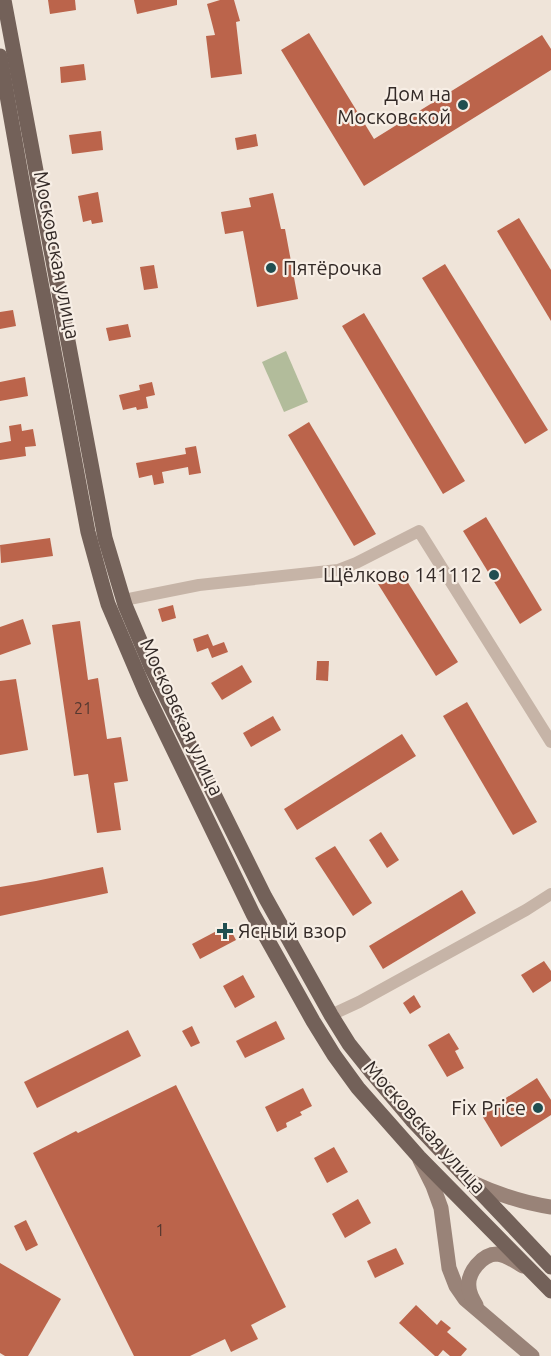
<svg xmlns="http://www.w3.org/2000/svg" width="551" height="1356" font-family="Ubuntu,sans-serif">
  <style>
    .green { fill: #b2bc9b }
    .building { fill: #bb644b }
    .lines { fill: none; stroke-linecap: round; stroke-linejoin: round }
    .street { stroke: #c6b4a7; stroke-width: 12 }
    .secondary { stroke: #998378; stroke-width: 15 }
    .primary { stroke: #736159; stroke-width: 15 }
    .poi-dot { fill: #204e50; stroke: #f7eee5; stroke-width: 2 }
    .labels { text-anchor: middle; stroke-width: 4.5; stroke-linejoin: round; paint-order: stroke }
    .number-label { font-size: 16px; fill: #553830 }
    .poi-label { font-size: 20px; fill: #332a27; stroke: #f7eee5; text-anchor: end }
    .street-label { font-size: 20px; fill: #332a27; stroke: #f7eee5 }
  </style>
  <rect width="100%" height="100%" fill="#efe4d9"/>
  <path class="green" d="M286 351 308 402 284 412 262 362Z"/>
  <g class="building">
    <path d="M48 0H75L76 10 50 14Z"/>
    <path d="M134 0H177V5L137 14Z"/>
    <path d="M220 0H234L240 21 236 22 242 74 211 78 206 36 215 35 207 4Z"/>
    <path d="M309 33 374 139 542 35 551 49V70L364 186 281 50Z"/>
    <path d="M84 64 86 80 61 83 60 67Z"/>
    <path d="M101 131 103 150 72 154 69 135Z"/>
    <path d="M256 134 258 146 237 150 235 138Z"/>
    <path d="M98 192 103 222 92 224 91 220 83 222 78 196Z"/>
    <path d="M273 193 281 229H285L298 299 257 307 243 231 225 234 221 212 251 207 249 198Z"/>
    <path d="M519 218 551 270V321L497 231Z"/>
    <path d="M445 264 548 430 525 444 422 278Z"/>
    <path d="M154 265 158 288 144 290 140 267Z"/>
    <path d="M13 310 16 326 0 329V312Z"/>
    <path d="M364 313 465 481 443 494 342 326Z"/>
    <path d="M128 324 131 337 109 341 106 328Z"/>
    <path d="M25 377 28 396 0 401V382Z"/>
    <path d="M152 382 155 395 146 397 148 408 137 410 136 407 123 410 119 395 140 390 139 385Z"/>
    <path d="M309 422 376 534 354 546 288 435Z"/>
    <path d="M21 424 22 431 33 429 36 446 25 447 26 456 0 460V443L11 441 9 426Z"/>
    <path d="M196 446 201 473 189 475 188 467 162 472 164 483 154 485 152 475 139 478 136 463 186 454 185 448Z"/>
    <path d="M486 517 542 610 520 624 463 531Z"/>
    <path d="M50 538 53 556 1 563 0 545Z"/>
    <path d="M400 570 458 662 436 676 378 584Z"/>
    <path d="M173 605 176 618 162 622 158 609Z"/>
    <path d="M23 619 31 644 0 655V627Z"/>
    <path d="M80 621 88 680 98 678 107 739 121 737 128 781 114 783 121 830 97 833 88 774 74 776 52 625Z"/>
    <path d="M208 634 213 646 224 642 228 652 212 658 208 648 197 652 193 639Z"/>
    <path d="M317 661H329L328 681 316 680Z"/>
    <path d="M242 665 252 682 222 700 211 683Z"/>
    <path d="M16 679 28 750 0 755V681Z"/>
    <path d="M467 702 537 822 513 835 443 716Z"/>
    <path d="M273 716 281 730 251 747 243 733Z"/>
    <path d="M402 734 416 756 297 830 284 809Z"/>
    <path d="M381 832 399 860 387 868 369 840Z"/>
    <path d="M335 846 372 903 353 916 315 858Z"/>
    <path d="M103 867 108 893 0 916V887L36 881Z"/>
    <path d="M462 890 476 913 383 969 369 946Z"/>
    <path d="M228 925 236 940 200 959 192 944Z"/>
    <path d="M544 961 551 971V981L533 993 521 975Z"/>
    <path d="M243 975 255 997 235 1008 223 986Z"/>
    <path d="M414 995 421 1007 410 1014 403 1003Z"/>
    <path d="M276 1021 285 1039 245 1058 236 1041Z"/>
    <path d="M192 1026 200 1043 191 1047 182 1031Z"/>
    <path d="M128 1030 141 1056 37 1108 24 1082Z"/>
    <path d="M449 1033 459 1049 455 1051 464 1068 447 1077 428 1045Z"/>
    <path d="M537 1078 551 1100V1115L501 1147 481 1114Z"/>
    <path d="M176 1085 286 1307 251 1325 258 1339 231 1352 225 1339 190 1356H134L33 1153 76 1131 78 1133Z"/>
    <path d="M303 1088 312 1106 300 1112 302 1115 286 1123 287 1127 277 1132 265 1107Z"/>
    <path d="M334 1147 348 1172 327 1183 314 1158Z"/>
    <path d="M358 1199 371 1223 345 1238 332 1214Z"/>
    <path d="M26 1220 38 1245 26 1251 14 1226Z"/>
    <path d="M396 1248 404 1264 375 1278 367 1261Z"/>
    <path d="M0 1263 61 1299 28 1356H5L0 1353Z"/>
    <path d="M416 1305 437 1325 441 1320 451 1328 447 1332 467 1349 461 1356H450L443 1350 438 1356H435L399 1323Z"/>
  </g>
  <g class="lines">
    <g class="street">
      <path d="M124 600 199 585 338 570 356 563 419 531 551 742"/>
      <path d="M331 1015 359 1002 526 910 551 894"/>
    </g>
    <g class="secondary">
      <path d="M420 1160 433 1186 441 1208 449 1268 456 1286 465 1299 532 1356"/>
      <path d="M471 1182C497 1194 523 1203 551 1207"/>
      <path d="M476 1305C473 1300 469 1293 469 1287 467 1273 482 1254 497 1254 507 1255 516 1262 523 1266"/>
    </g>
    <g class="primary">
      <path d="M4 0 105 538 125 605 152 669 265 897 331 1015 349 1044 373 1074 412 1120 551 1267"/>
      <path d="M0 56 28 214 68 425 88 532 102 583 108 604 146 693 253 914 313 1021 334 1055 358 1088 419 1157 551 1291"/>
    </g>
  </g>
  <g class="poi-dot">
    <circle cx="463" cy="105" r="6"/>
    <circle cx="271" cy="268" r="6"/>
    <circle cx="494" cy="575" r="6"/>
    <path d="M222 922h6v6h6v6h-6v6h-6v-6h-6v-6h6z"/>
    <circle cx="538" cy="1108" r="6"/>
  </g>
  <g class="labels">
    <g class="number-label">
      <text x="83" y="714">21</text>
      <text x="160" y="1236">1</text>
    </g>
    <g class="poi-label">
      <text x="451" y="101">Дом на<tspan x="451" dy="23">Московской</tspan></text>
      <text x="283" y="275" text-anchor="start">Пятёрочка</text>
      <text x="482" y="582">Щёлково 141112</text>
      <text x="238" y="938" text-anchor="start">Ясный взор</text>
      <text x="526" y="1115">Fix Price</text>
    </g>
    <g class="street-label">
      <text transform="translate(57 255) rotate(79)" y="7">Московская улица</text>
      <text transform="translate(182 717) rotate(65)" y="7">Московская улица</text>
      <text transform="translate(425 1127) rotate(48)" y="7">Московская улица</text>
    </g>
  </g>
</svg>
